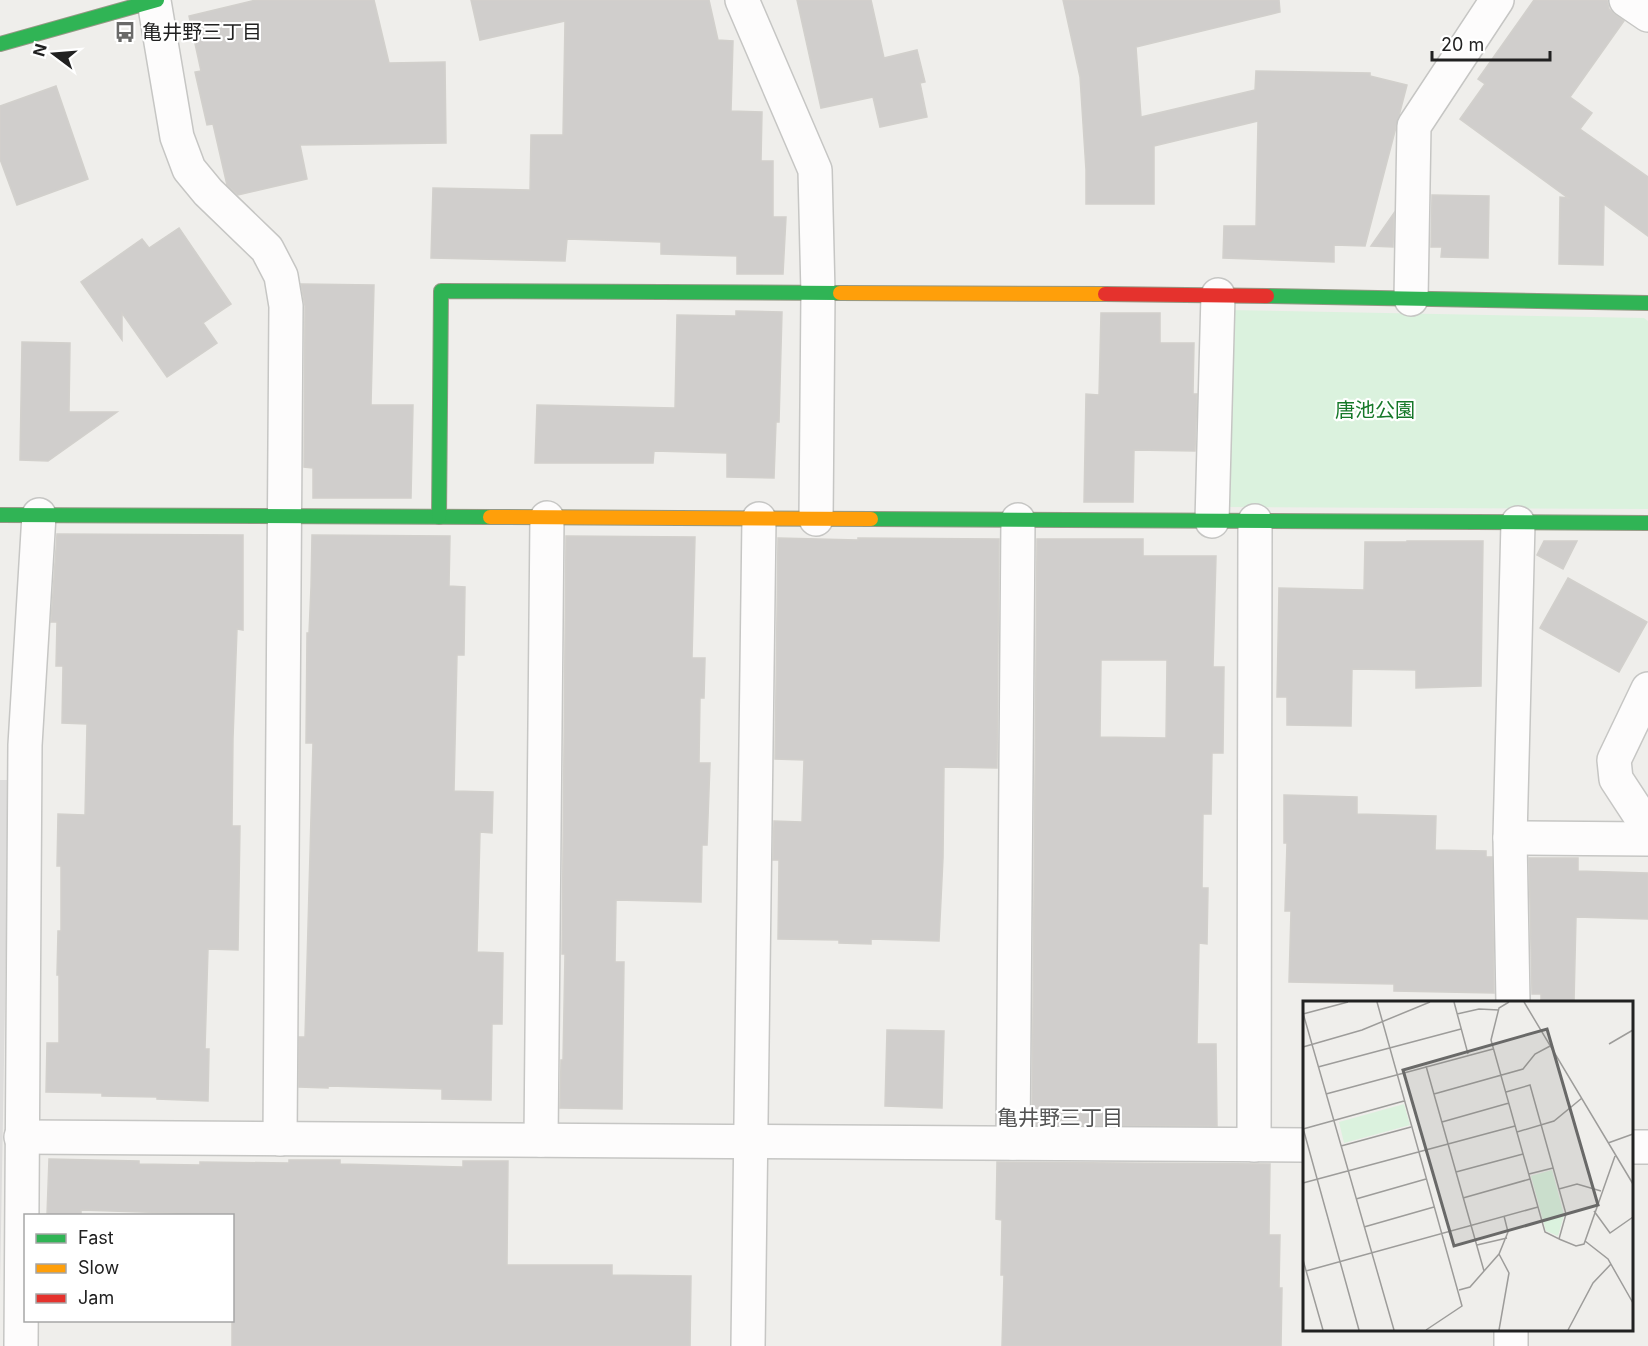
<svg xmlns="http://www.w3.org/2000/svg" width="1648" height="1346" font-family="Inter,'Noto Sans JP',sans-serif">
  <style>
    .residential { fill: #dedddc }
    .park { fill: #dbf2de }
    .building { fill: #d0cecc; stroke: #d2d0cc; stroke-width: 1.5; fill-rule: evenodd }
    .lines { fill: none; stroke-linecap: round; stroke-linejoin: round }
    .street-casing { stroke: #c6c6c4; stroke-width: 36 }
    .fast-casing { stroke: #949884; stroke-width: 16 }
    .slow-casing { stroke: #949884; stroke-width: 16 }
    .jam-casing { stroke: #949884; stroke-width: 16 }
    .street { stroke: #fdfcfc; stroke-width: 33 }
    .fast { stroke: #30b455; stroke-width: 14 }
    .slow { stroke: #ff9f0a; stroke-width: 14 }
    .jam { stroke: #e5322d; stroke-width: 14 }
    .labels { text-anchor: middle; stroke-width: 4.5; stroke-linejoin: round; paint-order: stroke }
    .poi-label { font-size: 20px; fill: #212121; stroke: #fff; text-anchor: start }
    .park-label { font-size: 20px; fill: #167829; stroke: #fff }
    .neighbourhood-label { font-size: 21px; fill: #545454; stroke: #fff }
    .inset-road { fill: none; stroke: #9d9c9a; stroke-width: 1.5 }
    .view { fill: #696968; fill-opacity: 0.15; stroke: #696968; stroke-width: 3 }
    .inset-edge { fill: none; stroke: #212121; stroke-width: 3 }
  </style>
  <rect width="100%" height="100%" fill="#efeeeb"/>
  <path class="residential" d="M0 780H9L0 1286Z"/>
  <path class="park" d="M1228 310 1644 318 1648 321V509L1226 507Z"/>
  <g class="building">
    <path d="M256 0H374L389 63 445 62 446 143 300 145 307 179 238 195 227 185 213 124 207 125 195 72 201 71 189 16Z"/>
    <path d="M471 0H709L718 40 733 41 731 111 762 112 761 161H773V217H786L783 274H737V256L661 254V242L567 239 565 261 431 258 433 188 530 190 531 135H563L565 21 480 40Z"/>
    <path d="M797 0H871L884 58 917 50 925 82 920 83 927 117 880 127 873 97 821 108Z"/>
    <path d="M1063 0H1279L1280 12 1136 47 1141 117 1255 90 1256 71 1370 73V76L1407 85 1365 246 1334 245V262L1223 258 1224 226H1256L1258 121 1154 146V204H1086V170L1080 77Z"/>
    <path d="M1534 0H1607L1609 9 1624 21 1570 97 1592 113 1580 129 1648 177V236L1604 204 1603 265 1559 264 1560 197 1568 198 1460 119 1485 84 1478 79Z"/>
    <path d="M56 86 88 179 17 205 0 159V106Z"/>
    <path d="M1432 195 1489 196 1488 258 1441 257 1442 247H1431Z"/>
    <path d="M1394 213 1393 247 1371 246Z"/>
    <path d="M179 228 231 304 203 323 217 343 167 377 122 313V340L81 282 142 239 149 248Z"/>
    <path d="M301 284 374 285 371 405H413L411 498H313V468L304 467 305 306Z"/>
    <path d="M736 311 782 312 779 422H776L774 478 727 477V453L654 451 653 463H535L537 405 675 408 677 315 736 316Z"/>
    <path d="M1101 313H1160V343H1194L1193 394H1197L1195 451 1134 450 1133 502H1084L1086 394 1099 395Z"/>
    <path d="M22 342 70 343 69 412H117L48 461 20 460Z"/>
    <path d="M57 534 243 535V630L237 629 233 738 232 826H240L238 950 208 949 205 1049H209L208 1101 157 1099V1097L102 1096V1093L46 1092 47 1043H59V975H57L58 931H61V866H57L58 814 85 815 87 724 62 723 63 666H56L57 622H51Z"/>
    <path d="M312 535 450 536 449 586 465 587 464 655H457L454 791 493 792 492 833 480 832 477 952 503 953 502 1024H492L491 1100 442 1099V1089L328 1086V1088L299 1087V1037H305L313 743H306L307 633H309L311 587Z"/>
    <path d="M566 536 695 537 692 658H705L704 698H700L699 763H710L707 845H702L701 902 616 900 615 962H624L622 1109 560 1108 561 1060H563L565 954H562Z"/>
    <path d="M778 538 858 540V538L999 539 997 768 944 767 943 858 939 941 871 939V944L839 943V940L778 939 779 860H773L774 821 802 822 804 760 775 759Z"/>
    <path d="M1037 539H1143V556H1216L1213 667H1224L1223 753H1212L1211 814H1203L1202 888H1208L1207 944 1199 943 1197 1044H1216L1217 1126 1032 1125ZM1101 660H1167L1166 738 1100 737Z"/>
    <path d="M1407 541H1483L1481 686 1416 688V670L1352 669 1351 726 1287 725V697H1277L1279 588 1364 590 1365 542H1407Z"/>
    <path d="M1544 541H1577L1563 569 1537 555Z"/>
    <path d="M1568 578 1647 622 1619 672 1540 628Z"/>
    <path d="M1284 795 1357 797V814L1436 816 1435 850 1486 851V857H1492L1494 993 1394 991V984L1289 982 1291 911H1285L1287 843H1284Z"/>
    <path d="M1529 858H1578V871L1648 873V919L1576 917 1574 1002H1541V994H1532Z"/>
    <path d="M887 1030 944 1031 942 1108 885 1106Z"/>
    <path d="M49 1159 139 1161V1164L200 1165V1162L289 1163V1160H340V1164L463 1167V1161H508L507 1265H612V1275L691 1276 690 1346H232V1215L81 1210V1215H47Z"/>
    <path d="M997 1162 1270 1164 1269 1235H1280L1279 1288H1282L1281 1346H1002L1004 1275H1001L1002 1220 996 1219Z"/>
  </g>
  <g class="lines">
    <defs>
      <g id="street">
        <path d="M742 0 815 170 818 293 816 519"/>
        <path d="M1626 0 1648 15"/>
        <path d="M154 1 177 137 189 169 208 192 267 249 281 276 286 306 280 1139"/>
        <path d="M1411 299 1414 126 1497 0"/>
        <path d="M1212 521 1218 295"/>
        <path d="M1648 689 1614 760 1616 779 1648 828"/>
        <path d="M1510 838 1648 839"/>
        <path d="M1513 1002 1510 838 1518 523"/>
        <path d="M21 1137 1304 1145"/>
        <path d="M541 1140 547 518"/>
        <path d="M1013 1143 1018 520"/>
        <path d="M1254 1145 1255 521"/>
        <path d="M1632 1147H1648"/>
        <path d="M21 1346 25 745 39 515"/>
        <path d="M748 1346 759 519"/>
        <path d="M1511 1346V1330"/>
      </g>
      <g id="fast">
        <path d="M0 44 157 0"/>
        <path d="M1267 296 1648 303"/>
        <path d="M0 515 490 517"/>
        <path d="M439 517 441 291 840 293"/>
        <path d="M871 519 1648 523"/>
      </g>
      <g id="slow">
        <path d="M840 293 1105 294"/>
        <path d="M490 517 871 519"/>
      </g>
      <path id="jam" d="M1105 294 1267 296"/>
    </defs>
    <use href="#street" class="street-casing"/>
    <use href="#fast" class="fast-casing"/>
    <use href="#slow" class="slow-casing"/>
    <use href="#jam" class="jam-casing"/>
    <use href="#street" class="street"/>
    <use href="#fast" class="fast"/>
    <use href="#slow" class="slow"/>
    <use href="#jam" class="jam"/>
  </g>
  <defs>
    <symbol id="bus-bare" viewBox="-9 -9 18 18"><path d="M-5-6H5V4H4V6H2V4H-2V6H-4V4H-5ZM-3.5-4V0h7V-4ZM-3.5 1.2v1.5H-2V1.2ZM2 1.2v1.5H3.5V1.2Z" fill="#696968" stroke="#fff" stroke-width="2.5" paint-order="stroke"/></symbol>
  </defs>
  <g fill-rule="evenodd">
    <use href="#bus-bare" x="110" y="17" width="30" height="30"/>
  </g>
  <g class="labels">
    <g class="poi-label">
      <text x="142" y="39">亀井野三丁目</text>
    </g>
    <g class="park-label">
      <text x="1375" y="417">唐池公園</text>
    </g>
    <g class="neighbourhood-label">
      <text x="1060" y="1125">亀井野三丁目</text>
    </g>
  </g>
  <g transform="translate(1303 1001)">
    <rect width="330" height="330" fill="#efeeeb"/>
    <path d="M101 103 107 124 41 142 36 121ZM249 169 261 214 255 235 243 230 228 175Z" fill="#dbf2de"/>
    <path class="inset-road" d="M74 1 159 305 123 329M151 1 165 53M221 1 330 183M0 12 91 329M0 13 45 1M154 13 176 8 196 9M306 43 330 29M0 46 59 29 127 1M123 65 181 270M15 66 158 28M203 91 227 84 263 213 256 238 242 231 188 39 196 7 206 1M23 93 190 48M131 93 220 68 232 53 249 44M139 121 206 102M0 127 56 329M0 128 101 100M214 131 251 120 279 97M305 142 330 133M38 145 108 126M153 171 220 153M226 173 250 167M0 182 212 125M256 188 274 183 298 190M160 197 227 178M53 198 123 178M291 210 307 232 330 216M61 226 131 206M256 238 273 245 281 243 312 155M282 240 305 258 330 302M174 244 204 237M196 253 206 272 196 329M0 259 20 329M3 270 235 206M156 289 167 286 196 253 205 231 201 215M265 329 290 282 308 263"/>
    <path class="view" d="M244 28 295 204 151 245 100 69Z"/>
    <rect width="330" height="330" class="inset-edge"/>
  </g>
  <rect x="24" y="1214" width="210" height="108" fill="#ffffff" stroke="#a6a6a6" stroke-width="1.5"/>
  <rect x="36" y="1234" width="30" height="9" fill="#30b455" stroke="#a6a6a6" stroke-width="1.5"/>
  <text x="78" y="1244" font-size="18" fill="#212121">Fast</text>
  <rect x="36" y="1264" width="30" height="9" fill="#ff9f0a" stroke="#a6a6a6" stroke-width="1.5"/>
  <text x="78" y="1274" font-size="18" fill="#212121">Slow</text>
  <rect x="36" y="1294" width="30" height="9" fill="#e5322d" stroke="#a6a6a6" stroke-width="1.5"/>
  <text x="78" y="1304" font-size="18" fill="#212121">Jam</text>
  <g transform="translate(54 54) rotate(286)" stroke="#ffffff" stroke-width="4.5" paint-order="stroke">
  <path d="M0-4.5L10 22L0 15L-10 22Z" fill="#212121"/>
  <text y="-9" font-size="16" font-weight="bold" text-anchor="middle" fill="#212121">N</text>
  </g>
  <path d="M1432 51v9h118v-9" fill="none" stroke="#212121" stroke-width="3"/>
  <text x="1441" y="51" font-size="18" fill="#212121" stroke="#ffffff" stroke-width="4.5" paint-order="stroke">20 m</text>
</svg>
